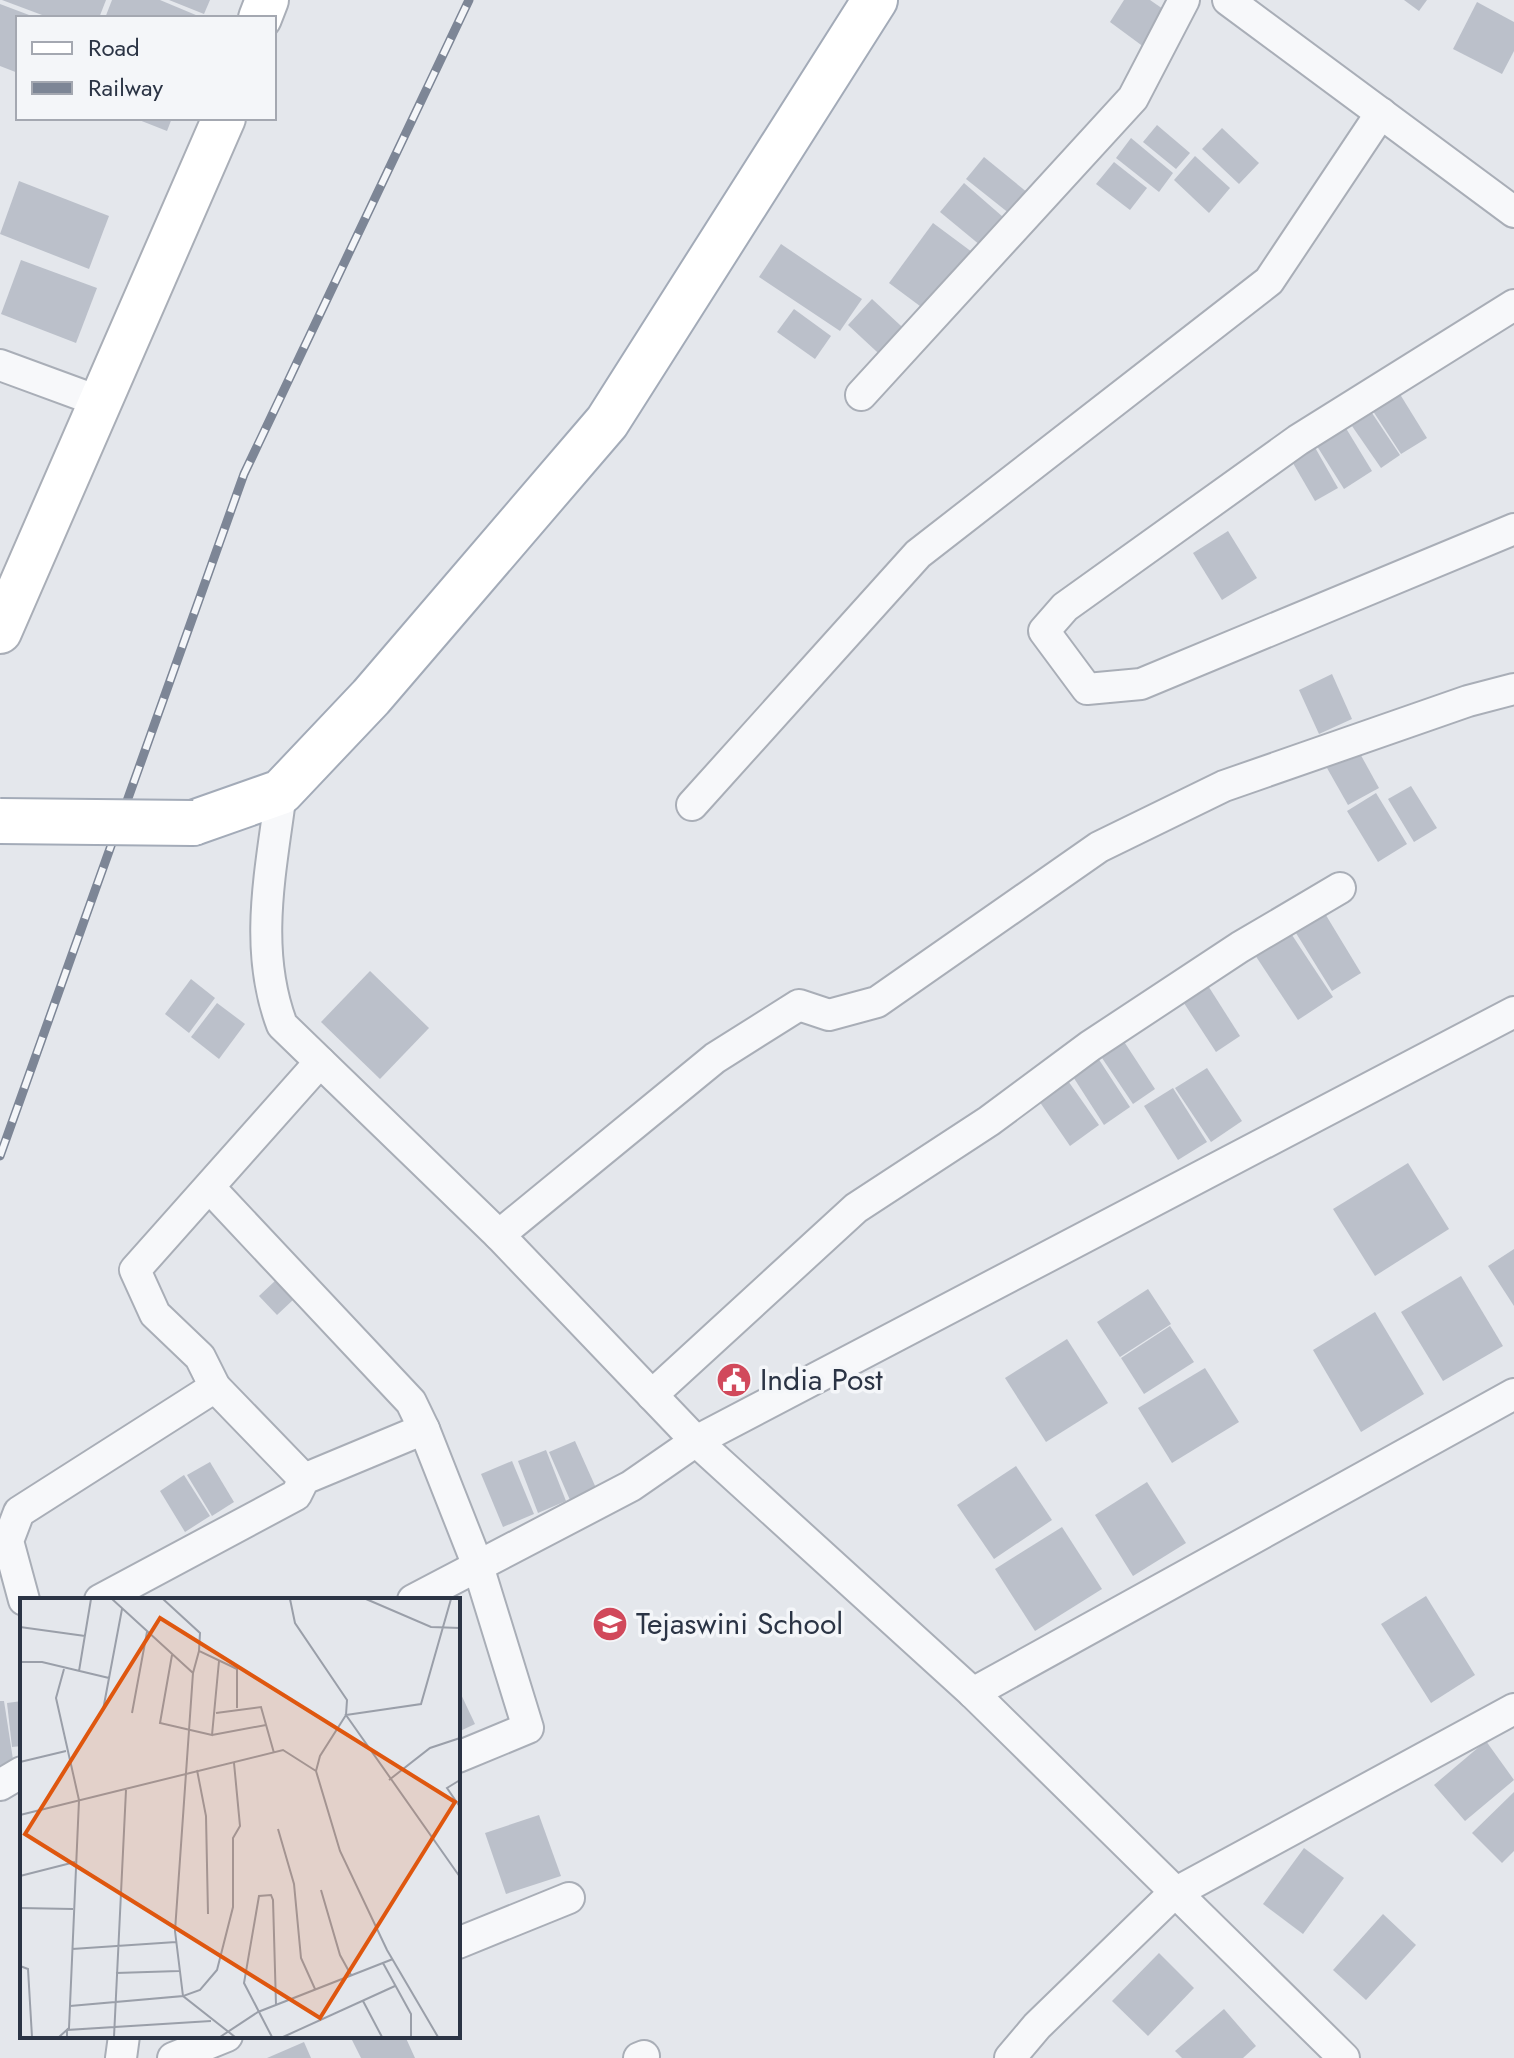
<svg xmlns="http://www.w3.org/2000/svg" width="1514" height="2058" font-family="Jost,sans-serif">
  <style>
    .building { fill: #bbc0ca }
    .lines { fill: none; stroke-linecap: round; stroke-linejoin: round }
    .street-casing { stroke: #a9aeb7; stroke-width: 34 }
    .secondary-casing { stroke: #a9aeb7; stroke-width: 46 }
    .primary-casing { stroke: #a3abb8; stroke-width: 48 }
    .street { stroke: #f7f8fa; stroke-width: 30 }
    .secondary { stroke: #fff; stroke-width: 42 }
    .primary { stroke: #fff; stroke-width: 44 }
    .rail-casing { stroke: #7d8696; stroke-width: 9 }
    .rail { stroke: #f4f6f9; stroke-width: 6; stroke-dasharray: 18; stroke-linecap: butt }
    .primary-bridge-casing { stroke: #a3abb8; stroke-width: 48; stroke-linecap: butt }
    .primary-bridge { stroke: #fff; stroke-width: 44 }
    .labels { text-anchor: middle; stroke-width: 7; stroke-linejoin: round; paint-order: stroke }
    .poi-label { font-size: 30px; fill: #2b3445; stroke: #f4f6f9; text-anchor: start }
    .inset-road { fill: none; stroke: #9a9fa9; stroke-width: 2 }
    .view { fill: #df570f; fill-opacity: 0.15; stroke: #df570f; stroke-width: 4 }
    .inset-edge { fill: none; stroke: #2b3445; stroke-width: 4 }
  </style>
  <rect width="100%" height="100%" fill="#e4e7ec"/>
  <g class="building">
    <path d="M2 0H106L99 18H50Z"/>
    <path d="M112 0H160L203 18H105Z"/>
    <path d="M169 0H210L204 14Z"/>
    <path d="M1124 0H1150L1176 18 1152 53 1110 22Z"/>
    <path d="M1404 0H1427L1419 11Z"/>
    <path d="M1477 2 1514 22V51L1502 74 1453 49Z"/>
    <path d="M0 4 37 18H18V73L0 66Z"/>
    <path d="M134 118H172L167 131Z"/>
    <path d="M1157 125 1190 153 1176 169 1143 142Z"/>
    <path d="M1222 128 1259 163 1239 184 1202 149Z"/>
    <path d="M1131 138 1173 173 1159 192 1116 158Z"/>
    <path d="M1195 156 1230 188 1209 213 1174 180Z"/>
    <path d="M984 157 1028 193 1010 214 966 179Z"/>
    <path d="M1114 162 1147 188 1130 210 1096 184Z"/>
    <path d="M19 181 109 216 89 269 0 234Z"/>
    <path d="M964 183 1003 217 980 245 940 212Z"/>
    <path d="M933 223 972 252 928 312 889 283Z"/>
    <path d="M781 244 862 299 840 331 759 277Z"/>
    <path d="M21 260 97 288 76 343 1 314Z"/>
    <path d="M872 299 914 338 890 364 848 325Z"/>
    <path d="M794 309 831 336 815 359 777 332Z"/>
    <path d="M1398 391 1427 438 1401 454 1371 408Z"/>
    <path d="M1372 413 1400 455 1381 468 1352 426Z"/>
    <path d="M1344 425 1372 471 1344 489 1315 443Z"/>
    <path d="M1313 444 1338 488 1315 501 1290 458Z"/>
    <path d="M1228 531 1257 578 1222 600 1193 553Z"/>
    <path d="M1332 674 1352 719 1319 734 1299 690Z"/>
    <path d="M1358 750 1379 788 1348 805 1327 768Z"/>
    <path d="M1411 786 1437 828 1414 842 1388 799Z"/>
    <path d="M1376 793 1407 844 1378 862 1347 811Z"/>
    <path d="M1321 907 1361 973 1332 991 1291 925Z"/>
    <path d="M1290 932 1333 997 1298 1020 1255 955Z"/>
    <path d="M370 971 429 1028 380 1079 321 1022Z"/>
    <path d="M191 979 215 998 189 1033 165 1014Z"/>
    <path d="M1205 981 1240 1036 1216 1052 1180 997Z"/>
    <path d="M217 1003 245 1024 219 1059 191 1037Z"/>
    <path d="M1121 1037 1155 1089 1133 1104 1098 1052Z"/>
    <path d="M1096 1055 1130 1107 1104 1125 1070 1072Z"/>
    <path d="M1207 1068 1242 1121 1211 1142 1175 1088Z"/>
    <path d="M1066 1078 1099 1125 1070 1146 1037 1098Z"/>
    <path d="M1173 1088 1207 1142 1178 1160 1144 1106Z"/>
    <path d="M1408 1163 1449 1229 1375 1276 1333 1209Z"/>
    <path d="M1514 1249V1306L1488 1266Z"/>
    <path d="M294 1263 312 1282 277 1315 259 1296Z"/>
    <path d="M1461 1276 1503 1346 1443 1381 1401 1312Z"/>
    <path d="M1148 1289 1171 1324 1120 1357 1097 1322Z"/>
    <path d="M1375 1312 1424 1394 1361 1432 1313 1350Z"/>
    <path d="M1170 1326 1194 1362 1144 1394 1121 1358Z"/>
    <path d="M1067 1339 1108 1403 1046 1442 1005 1378Z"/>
    <path d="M1205 1368 1239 1422 1172 1463 1138 1408Z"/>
    <path d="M575 1441 596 1488 570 1500 549 1452Z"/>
    <path d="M546 1450 566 1501 538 1513 518 1461Z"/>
    <path d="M512 1461 534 1514 503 1527 481 1474Z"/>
    <path d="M210 1462 234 1502 212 1516 187 1475Z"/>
    <path d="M1016 1466 1052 1520 994 1559 957 1505Z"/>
    <path d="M184 1475 210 1516 185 1532 160 1491Z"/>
    <path d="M1147 1482 1186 1543 1133 1576 1095 1515Z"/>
    <path d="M1062 1527 1102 1589 1035 1631 995 1569Z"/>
    <path d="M1426 1596 1475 1675 1431 1703 1381 1624Z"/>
    <path d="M458 1688 475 1724 458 1732Z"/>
    <path d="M0 1701H4L14 1766 0 1768Z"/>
    <path d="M22 1701V1746L12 1747 7 1703Z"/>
    <path d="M1486 1741 1514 1780 1465 1821 1434 1785Z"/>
    <path d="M1514 1792V1851L1502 1863 1472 1833Z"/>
    <path d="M539 1815 561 1876 506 1894 485 1833Z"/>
    <path d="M1304 1848 1344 1878 1303 1934 1263 1904Z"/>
    <path d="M1383 1914 1416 1945 1366 2000 1333 1970Z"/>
    <path d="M1159 1953 1194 1988 1148 2036 1112 2001Z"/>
    <path d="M1224 2009 1256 2046 1243 2058H1182L1175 2051Z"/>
    <path d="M350 2036H405L415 2058H361Z"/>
    <path d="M304 2042 311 2058H267Z"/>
  </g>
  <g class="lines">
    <defs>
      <g id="street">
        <path d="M1228 0 1514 212"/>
        <path d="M1514 305 1298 440 1065 607 1044 631 1087 689 1141 684 1514 529"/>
        <path d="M0 365 98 401"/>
        <path d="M861 395 1133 98 1184 0"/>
        <path d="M281 792C271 871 253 948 282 1025L499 1235 696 1441 973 1693 1344 2058"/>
        <path d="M692 805 918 554 1269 281 1381 113"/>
        <path d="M210 1188 411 1402 424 1429"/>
        <path d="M499 1235 715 1058 799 1005 829 1015 877 1002 1099 847 1224 786 1468 701 1514 689"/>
        <path d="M652 1395 856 1208 989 1121 1090 1046 1240 947 1340 888"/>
        <path d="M304 1479 215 1387 200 1357 155 1314 135 1270 320 1062"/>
        <path d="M24 1600 8 1541 19 1512 215 1387"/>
        <path d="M100 1600 296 1495 304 1479 424 1429 478 1566 528 1728 458 1757"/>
        <path d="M413 1600 631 1486 696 1441 1514 1012"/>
        <path d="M973 1693 1514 1394"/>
        <path d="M0 1785 22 1772"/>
        <path d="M458 1943 569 1898"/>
        <path d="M121 2058 124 2036"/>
        <path d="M173 2058 227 2036"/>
        <path d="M639 2058 644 2056"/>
        <path d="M1010 2058 1037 2026 1173 1894 1514 1709"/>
      </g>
      <g id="secondary">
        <path d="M260 18 267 0"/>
        <path d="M0 632 224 118"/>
      </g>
      <path id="primary" d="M193 823 281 792 371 697 607 422 875 0"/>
    </defs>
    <use href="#street" class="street-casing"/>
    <use href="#secondary" class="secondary-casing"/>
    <use href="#primary" class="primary-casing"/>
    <use href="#street" class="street"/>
    <use href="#secondary" class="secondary"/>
    <use href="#primary" class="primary"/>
    <defs>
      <path id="rail" d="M0 1156 244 474 469 0"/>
    </defs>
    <use href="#rail" class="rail-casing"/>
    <use href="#rail" class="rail"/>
    <defs>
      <path id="primary-bridge" d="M0 821 193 823"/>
    </defs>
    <use href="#primary-bridge" class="primary-bridge-casing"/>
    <use href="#primary-bridge" class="primary-bridge"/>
  </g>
  <defs>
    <symbol id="civic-disc" viewBox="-11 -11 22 22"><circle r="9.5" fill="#d1495b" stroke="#f4f6f9"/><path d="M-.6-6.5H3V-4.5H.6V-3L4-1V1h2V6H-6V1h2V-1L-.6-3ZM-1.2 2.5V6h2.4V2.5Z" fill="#fff"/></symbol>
    <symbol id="school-disc" viewBox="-11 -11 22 22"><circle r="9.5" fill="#d1495b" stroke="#f4f6f9"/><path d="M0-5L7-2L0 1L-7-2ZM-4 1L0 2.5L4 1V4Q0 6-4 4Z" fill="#fff"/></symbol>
  </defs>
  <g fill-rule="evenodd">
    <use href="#civic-disc" x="714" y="1360" width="40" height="40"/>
    <use href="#school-disc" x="590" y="1604" width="40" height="40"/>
  </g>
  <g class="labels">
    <g class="poi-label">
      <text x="760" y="1390">India Post</text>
      <text x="636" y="1634">Tejaswini School</text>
    </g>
  </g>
  <g transform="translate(20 1598)">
    <rect width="440" height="440" fill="#e4e7ec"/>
    <path class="inset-road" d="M92 1 173 75M143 1 180 35 179 53 217 71V110M270 1 275 25 327 102 326 117 300 158 296 173 320 253 367 352 418 439M346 1 411 29 440 30M431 1 401 106 326 117 440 279M0 29 65 38M152 57 140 125 192 137 199 63M0 64H22L89 80M59 73 71 1M83 112 102 11M112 115 127 34M196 115 241 109 254 155M192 137 246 127M0 164 46 153M214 165 220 228 213 240V309L197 372 180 392 163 398 215 439M177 172 186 218 188 316M369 182 410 150 440 140M440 182 427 190 440 209M0 217 263 152 296 173M258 231 274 286 281 360 295 391M0 278 55 264M301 292 320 357 331 377M0 310 53 311M52 351 156 344M363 365 391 416V439M0 368 8 371 12 439M96 375 159 373M343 403 362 439M50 408 163 398 155 333 173 75 179 53M39 439 49 430 59 202 36 100 44 71M47 439V432L191 423M94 439 106 192M200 439 238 414 373 361M252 439 224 385 239 298 251 297 253 302 256 407M263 439 375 388"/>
    <path class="view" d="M140 20 435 204 300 420 5 236Z"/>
    <rect width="440" height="440" class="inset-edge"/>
  </g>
  <rect x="16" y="16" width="260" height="104" fill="#f4f6f9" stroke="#a4a8b1" stroke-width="2"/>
  <rect x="32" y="42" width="40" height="12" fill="#ffffff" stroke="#a4a8b1" stroke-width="2"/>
  <text x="88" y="56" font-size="24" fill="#2b3445">Road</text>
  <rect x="32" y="82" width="40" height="12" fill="#7d8696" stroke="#a4a8b1" stroke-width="2"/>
  <text x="88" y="96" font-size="24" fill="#2b3445">Railway</text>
</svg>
